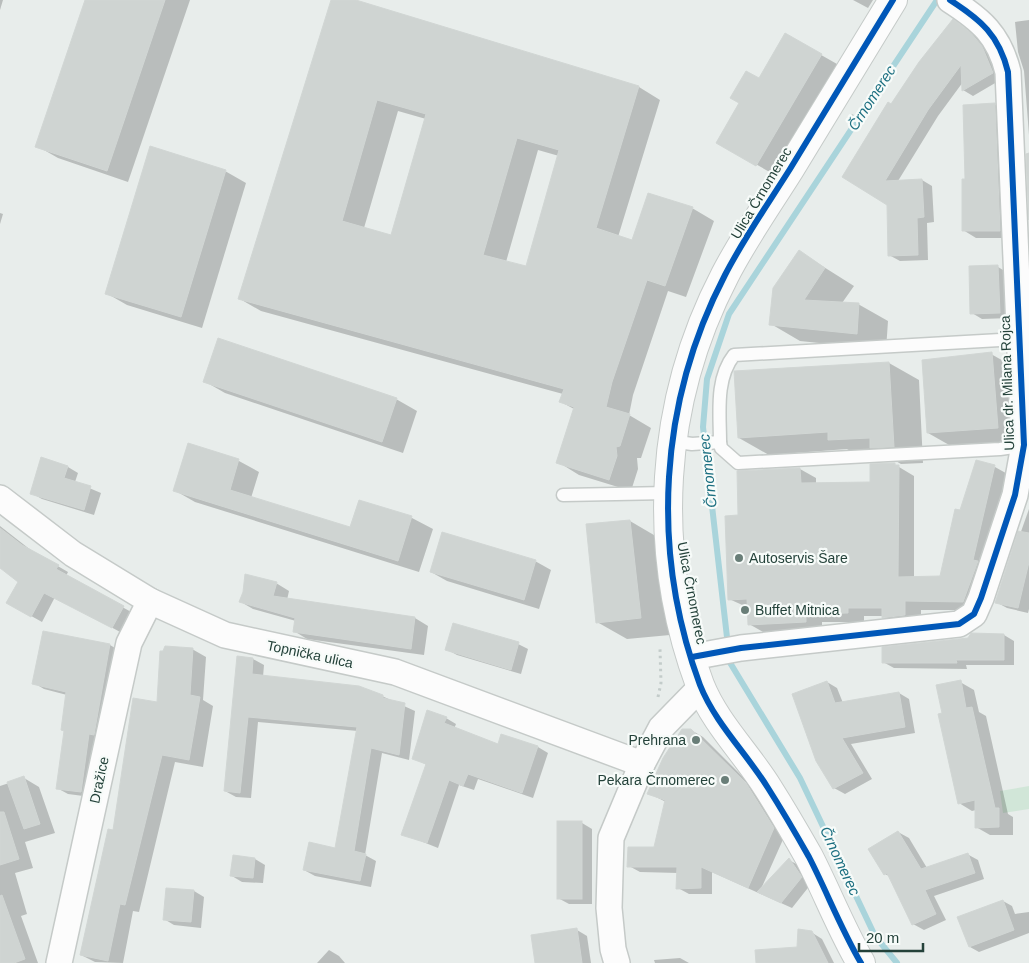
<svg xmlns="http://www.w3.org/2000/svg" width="1029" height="963" font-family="Helvetica,sans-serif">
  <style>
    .green { fill: #d1e6d8 }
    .shadow { fill: #0003; fill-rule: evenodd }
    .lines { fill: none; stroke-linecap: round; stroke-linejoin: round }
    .stream { stroke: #a9d4db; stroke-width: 6 }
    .building { fill: #cfd4d2; stroke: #d1d6d4; fill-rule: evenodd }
    .service-casing { stroke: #c5cac8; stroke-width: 15 }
    .minor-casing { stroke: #c5cac8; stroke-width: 28 }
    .tertiary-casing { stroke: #c5cac8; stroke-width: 30 }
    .path { stroke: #c3ccca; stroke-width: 3; stroke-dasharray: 2.5 4; stroke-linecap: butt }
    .service { stroke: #fcfcfc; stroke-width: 12 }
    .minor { stroke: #fcfcfc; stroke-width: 25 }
    .tertiary { stroke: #fcfcfc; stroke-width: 28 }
    .cycleway-casing { stroke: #f7fbf9; stroke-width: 9 }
    .cycleway { stroke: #0057b8; stroke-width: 6 }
    .poi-dot { fill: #697e78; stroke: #f7fbf9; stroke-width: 2 }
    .labels { text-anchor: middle; stroke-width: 4.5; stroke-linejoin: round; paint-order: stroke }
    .street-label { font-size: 14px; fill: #24423a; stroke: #f7fbf9 }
    .poi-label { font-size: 14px; fill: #24423a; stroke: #f7fbf9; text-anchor: start }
    .water-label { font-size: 15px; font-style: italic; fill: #1c6f80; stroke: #f7fbf9 }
  </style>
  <rect width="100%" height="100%" fill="#e8edeb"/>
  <path class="green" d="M1029 786V809L1003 813 1000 791Z"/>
  <g class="shadow">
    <path d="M0 0H3L0 10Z"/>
    <path d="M87 0H190L128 182 58 158 37 146Z"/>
    <path d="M332 0H351L639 87 660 100 618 237 633 242 692 208 714 221 686 297 668 291 633 395 629 415 651 428 641 458H637L638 469 631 491 579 475 558 462 574 409 561 402 563 394 261 311 240 299ZM398 111 426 119 392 236 364 228ZM538 150 559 156 527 268 506 262Z"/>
    <path d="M853 0H873L868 8Z"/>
    <path d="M1029 20V135L1024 71 1018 52 1015 22Z"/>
    <path d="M954 21 980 40 992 53 1002 79 973 96 963 90V82L938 116 898 181 922 180 932 186 934 222 927 223 928 260 900 261 889 255 888 204 844 177 892 105Z"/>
    <path d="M786 35 837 64 773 174 717 142 759 80Z"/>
    <path d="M995 105 1008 112 1013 238H976L963 230 967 180Z"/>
    <path d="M225 171 246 183 202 328 127 305 106 293Z"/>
    <path d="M0 213 3 214 0 224Z"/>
    <path d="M800 252 854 286 842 303 858 304 888 321 886 350 800 341 771 324Z"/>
    <path d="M998 267 1008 273 1010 318 982 319 972 313Z"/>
    <path d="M991 354 1021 371 1027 444 958 450 928 433Z"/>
    <path d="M889 363 919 380 923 463 901 464 885 455 859 456 847 449 769 455 739 438 735 374Z"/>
    <path d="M204 381 396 399 417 411 403 453 225 393Z"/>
    <path d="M188 445 239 461 259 472 251 498 351 529 359 501 412 518 433 529 419 572 195 502 174 490Z"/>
    <path d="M42 459 68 467 78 473 75 482 101 493 94 515 42 499 31 493Z"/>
    <path d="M976 461 995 467 1011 476 979 610H921V624L900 626 884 616H864V622H822V631L765 633 749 624V608L729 599 740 517 738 472 800 469 816 478V484H871L894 464 914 476V578H941Z"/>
    <path d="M1029 509V609L1028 613 1007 608 996 602Z"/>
    <path d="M630 521 659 538 670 635 627 639 597 622Z"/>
    <path d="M0 526 32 551 68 572 66 576 133 613 122 633 55 597 42 622 8 603 20 582 0 567Z"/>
    <path d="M535 561 551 570 539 609 447 581 431 572Z"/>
    <path d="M276 583 289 591 287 600 415 618 428 626 424 655 307 639 294 631 296 621 253 609 241 602Z"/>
    <path d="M972 634 1004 635 1014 641V665H966L967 669 894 668 883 662 968 639Z"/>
    <path d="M518 644 528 649 521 674 457 655 446 649Z"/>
    <path d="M110 645 120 651 91 797 68 794 57 788 65 731 67 695 44 689 34 683Z"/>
    <path d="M192 649 206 657 203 700 213 706 203 767 175 762 139 912 133 911 123 963 95 962 81 955 114 832 158 703Z"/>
    <path d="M253 659 264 665 263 677 382 696 415 711 409 760 382 753 365 855 376 861 371 887 315 876 304 870 336 849 358 731 258 722 251 798 236 797 225 791Z"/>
    <path d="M827 682 837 688 843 703 899 693 909 699 915 733 851 744 872 779 845 794 834 788Z"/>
    <path d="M960 682 974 690 979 712 986 716 1008 814 1013 817V835H990L976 827V810L972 811 959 803 943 714Z"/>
    <path d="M446 718 456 724 454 729 499 745 502 735 538 747 548 753 533 798 478 779 474 790 459 785 438 848 403 834 427 765 413 758Z"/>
    <path d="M691 730 703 737 757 791 785 835 761 889 789 860 800 866 811 884 792 908 712 872V894H689L678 888V873L640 872 629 866 655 848 666 802 648 793Z"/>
    <path d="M24 778 39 787 55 833 25 842 33 868 15 873 27 914 21 916 38 963H0V786Z"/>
    <path d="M582 823 592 829V904H569L558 898Z"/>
    <path d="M898 832 909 838 927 868 967 854 978 860 984 879 934 896 946 920 924 930 913 924 891 877 885 874Z"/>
    <path d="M255 859 265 865 263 883 242 882 232 876Z"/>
    <path d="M194 891 204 897 201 928 174 925 164 919Z"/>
    <path d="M1003 901 1012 906 1015 914 1029 912V933L979 952 970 947Z"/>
    <path d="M577 930 587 936 591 963H536Z"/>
    <path d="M811 932 822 939 834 963H785Z"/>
    <path d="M329 950 339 956 345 963H317Z"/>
    <path d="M680 958 689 963H655L654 960Z"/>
  </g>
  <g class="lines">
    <g class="stream">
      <path d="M728 646 703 427 707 379 729 314 937 0"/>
      <path d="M729 656V661L800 778 875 936 897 963"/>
    </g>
  </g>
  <g class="building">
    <path d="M85 0H165L107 171 35 147Z"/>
    <path d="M331 0H356L639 86 596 228 632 240 648 193 693 207 665 286 647 280 612 382 606 407 630 414 620 446 616 447 617 456 609 480 556 463 574 407 559 402 564 389 238 299ZM377 100 426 114 391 235 342 221ZM517 138 559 150 526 266 483 255Z"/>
    <path d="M953 19 970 32 982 46 993 73 962 91 961 65 928 110 885 181 922 179 924 217 917 218 918 255 888 256 887 205 842 177 888 102 891 104 919 62Z"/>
    <path d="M785 33 822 54 756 166 716 143 739 103 730 98 746 71 759 78Z"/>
    <path d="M995 103 1000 231H962V179H965L963 105Z"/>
    <path d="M150 146 226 170 181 317 105 294Z"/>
    <path d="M1029 153V220L1026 154Z"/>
    <path d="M799 250 825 268 804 300 859 303 857 334 769 325 773 288Z"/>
    <path d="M998 265 1000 313 970 314 969 266Z"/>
    <path d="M218 338 397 398 382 442 203 382Z"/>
    <path d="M992 352 998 428 927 433 922 360Z"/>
    <path d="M889 362 894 447 870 448V438L828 440V432L738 438 734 371Z"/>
    <path d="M188 443 239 459 230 490 350 527 359 500 412 516 398 561 173 491Z"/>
    <path d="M41 457 68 466 64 478 91 486 84 510 30 494Z"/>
    <path d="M976 460 995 465 973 560 978 561 963 602 905 601V615L882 618V608H848V613L806 614V622L748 625 747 599 728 600 725 516 738 515 737 471 800 468 801 483 870 482V464L895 463V465H899L898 577 940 576 955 509 960 510Z"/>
    <path d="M630 520 641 618 596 623 586 524Z"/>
    <path d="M0 528 22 545 59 565 56 569 124 606 112 628 44 593 31 617 6 603 18 582 0 568Z"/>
    <path d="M1018 531 1029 533V562L1018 608 995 603Z"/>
    <path d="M442 532 536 560 524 600 430 572Z"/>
    <path d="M245 574 277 582 273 596 415 617 411 649 293 632 295 618 239 602 243 592Z"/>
    <path d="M453 623 519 642 511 670 445 650Z"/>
    <path d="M43 631 110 644 94 735 89 734 81 792 56 789 64 731 61 730 66 692 32 684Z"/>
    <path d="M971 633 1004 634V660H956L957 663H882V647L968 638Z"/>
    <path d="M165 646 193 648 190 695 200 697 189 760 162 755 125 905 120 904 108 961 80 955 108 829 113 830 133 698 157 702 160 651H163Z"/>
    <path d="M237 656 253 658 252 674 359 686 383 695V698L405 703 399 755 371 748 354 851 366 854 360 881 303 870 309 842 335 848 357 727 248 717 240 793 224 791Z"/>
    <path d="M961 680 966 708 972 707 995 808H999V827L975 828V800L958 804 938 714 942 713 936 685Z"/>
    <path d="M827 681 835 703 899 692 905 727 842 738 863 773 833 789 816 761 792 694Z"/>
    <path d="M427 710 447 717 444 723 498 744 501 734 538 746 522 793 468 774 463 786 449 780 427 843 401 835 426 764 412 759Z"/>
    <path d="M682 729H691L746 783 774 828 748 888 701 867V888L676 889 677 867H627L628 847H654L665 800 647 794 663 758Z"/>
    <path d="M24 776 40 824 24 829 7 782Z"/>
    <path d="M0 812H4L19 859 0 865Z"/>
    <rect x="557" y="821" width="25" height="78"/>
    <path d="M898 831 921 869 968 853 975 873 925 890 936 914 912 925 887 873 884 875 868 849Z"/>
    <path d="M233 855 255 858 253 878 230 876Z"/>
    <path d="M789 858 802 877 781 903 757 892Z"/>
    <path d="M166 888 194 890 191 922 163 920Z"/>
    <path d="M2 895 25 959 14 963H0V896Z"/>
    <path d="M1003 900 1014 930 969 947 957 917Z"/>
    <path d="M577 928 582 963H535L531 935Z"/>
    <path d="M798 929 812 931 828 963H756L755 950 797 947Z"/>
  </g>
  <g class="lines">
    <defs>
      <g id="service">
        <path d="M671 441 692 444 720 442 721 448 738 463 1000 449 1027 445"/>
        <path d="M720 442C720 414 715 379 734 355L1018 339"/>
        <path d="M563 495 668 493"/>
      </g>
      <g id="minor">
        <path d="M0 498 73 554 150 601 225 635 395 672 642 764"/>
        <path d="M692 657 741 648 959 624 974 614 981 598 1015 495 1024 445 1008 72C999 35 981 20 950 0"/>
        <path d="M59 963 129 643 150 601"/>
        <path d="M617 963 613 949 609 908 611 838 642 764 661 728 701 687"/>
      </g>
      <path id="tertiary" d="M861 963C841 929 827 892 809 857 796 834 782 810 768 788 747 754 715 723 700 685 650 550 659 402 725 275 744 238 768 204 790 169 824 113 859 56 893 0"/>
    </defs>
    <use href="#service" class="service-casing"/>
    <use href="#minor" class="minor-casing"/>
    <use href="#tertiary" class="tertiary-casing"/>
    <g class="path">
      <path d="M851 115 865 123"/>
      <path d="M658 697 661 683 660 649H663"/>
    </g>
    <use href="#service" class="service"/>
    <use href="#minor" class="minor"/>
    <use href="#tertiary" class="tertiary"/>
    <defs>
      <g id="cycleway">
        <path d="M692 657 741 648 959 624 974 614 981 598 1015 495 1024 445 1008 72C999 35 981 20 950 0"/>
        <path d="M861 963C841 929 827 892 809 857 796 834 782 810 768 788 747 754 715 723 700 685 650 550 659 402 725 275 744 238 768 204 790 169 824 113 859 56 893 0"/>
      </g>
    </defs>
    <use href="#cycleway" class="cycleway-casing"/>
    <use href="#cycleway" class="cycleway"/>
  </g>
  <g class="poi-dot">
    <circle cx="739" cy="558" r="5"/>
    <circle cx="745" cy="610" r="5"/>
    <circle cx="696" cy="740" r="5"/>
    <circle cx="725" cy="780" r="5"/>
  </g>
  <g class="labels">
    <g class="street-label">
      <text transform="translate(761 193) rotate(-59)" y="5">Ulica Črnomerec</text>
      <text transform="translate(1007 383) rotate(-92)" y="5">Ulica dr. Milana Rojca</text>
      <text transform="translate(692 593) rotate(79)" y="5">Ulica Črnomerec</text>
      <text transform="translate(310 654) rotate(12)" y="5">Topnička ulica</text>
      <text transform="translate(99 780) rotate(-78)" y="5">Dražice</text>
    </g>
    <g class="poi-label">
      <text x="749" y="563">Autoservis Šare</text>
      <text x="755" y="615">Buffet Mitnica</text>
      <text x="686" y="745" text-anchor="end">Prehrana</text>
      <text x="715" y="785" text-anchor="end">Pekara Črnomerec</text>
    </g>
    <g class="water-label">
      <text transform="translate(872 98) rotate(-57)" y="5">Črnomerec</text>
      <text transform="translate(708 471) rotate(-96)" y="5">Črnomerec</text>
      <text transform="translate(840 861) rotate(65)" y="5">Črnomerec</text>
    </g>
  </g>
  <path d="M859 943v8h64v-8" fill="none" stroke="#24423a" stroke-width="2.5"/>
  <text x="866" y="943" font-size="15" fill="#24423a" stroke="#f7fbf9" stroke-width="4" paint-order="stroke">20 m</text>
</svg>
